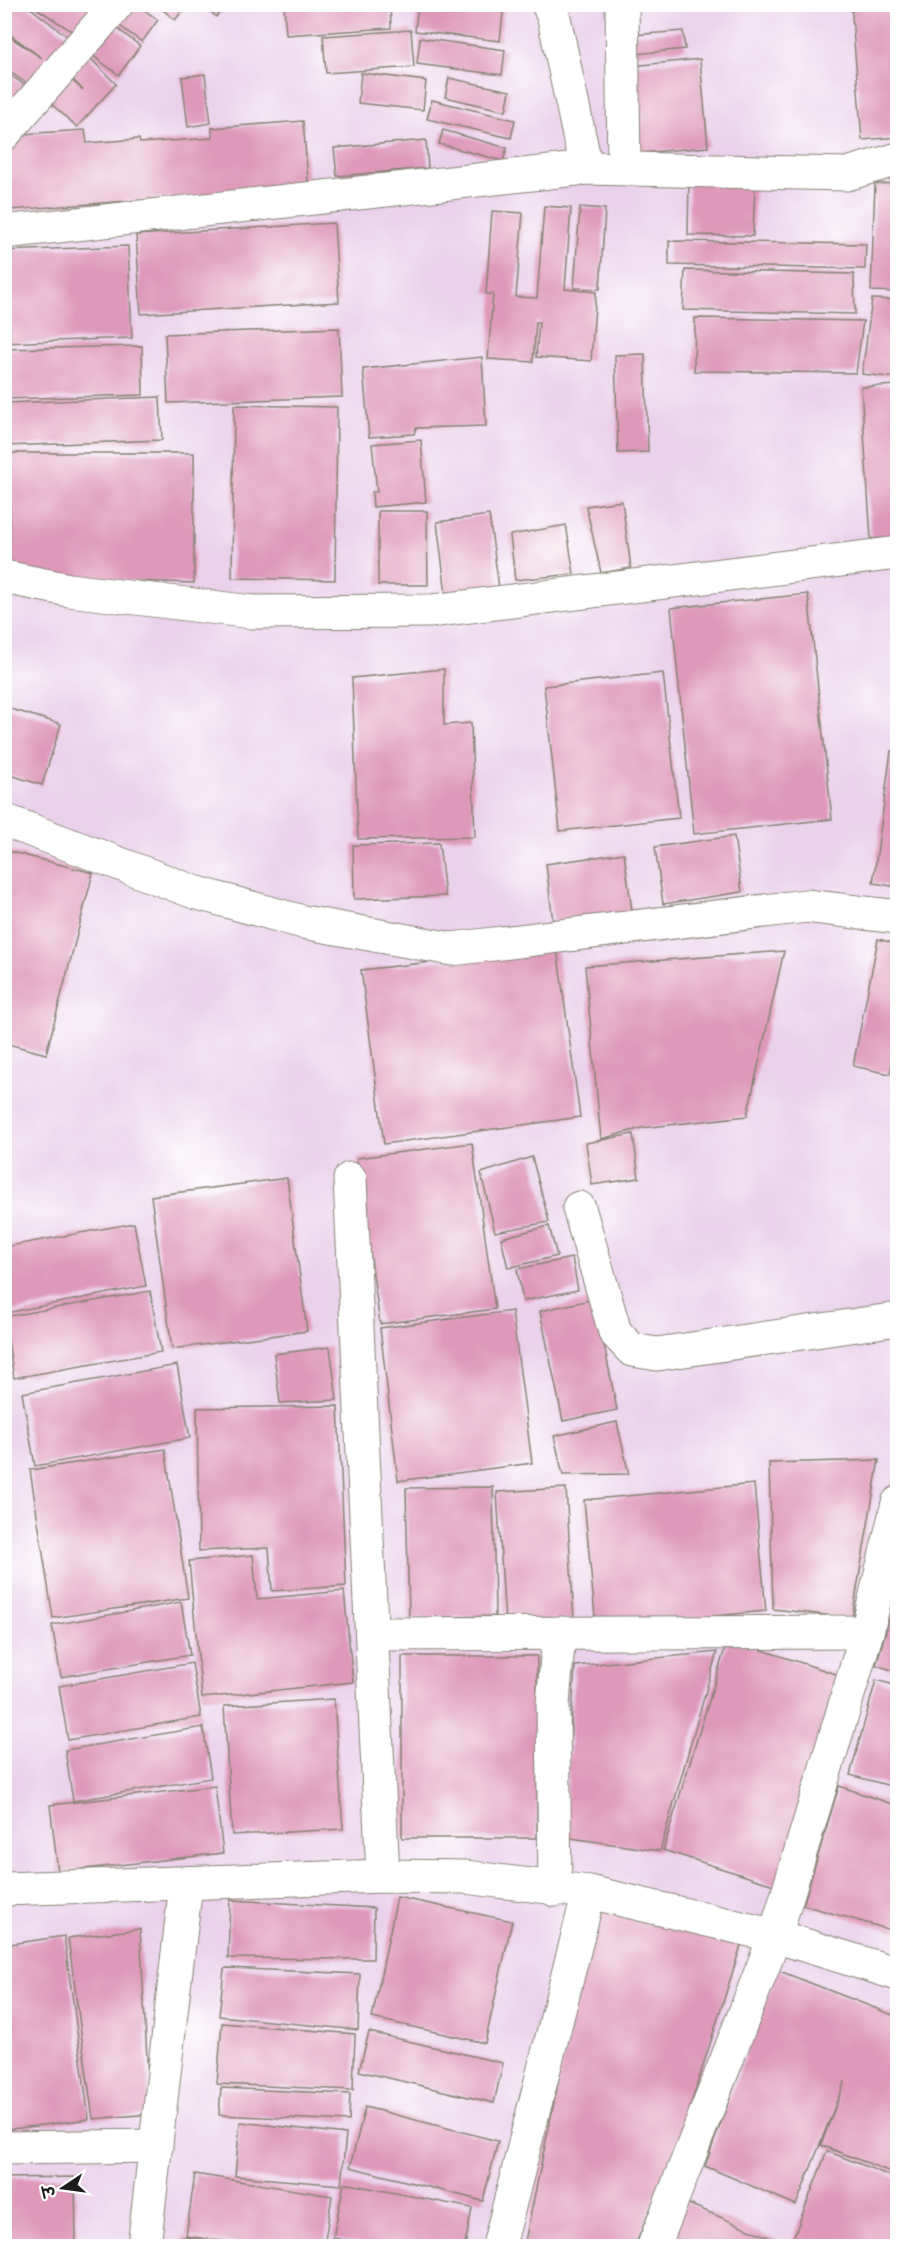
<svg xmlns="http://www.w3.org/2000/svg" width="902" height="2251" font-family="'Shantell Sans','Playpen Sans Deva',sans-serif">
  <style>
    .built { fill: #ebd1eb }
    .building { fill: #de99ba }
    .lines { fill: none; stroke-linecap: round; stroke-linejoin: round }
    .minor-casing { stroke: #868274; stroke-width: 35 }
    .minor { stroke: #fff; stroke-width: 33 }
  </style>
  <rect width="100%" height="100%" fill="#fff"/>
  <filter id="ink" filterUnits="userSpaceOnUse"><feTurbulence type="fractalNoise" baseFrequency=".0167" numOctaves="2"/><feDisplacementMap in="SourceGraphic" scale="12" xChannelSelector="R" yChannelSelector="G"/><feConvolveMatrix kernelMatrix="1 2 1 2 8 2 1 2 1" color-interpolation-filters="sRGB"/></filter>
  <filter id="wash" filterUnits="userSpaceOnUse"><feTurbulence type="fractalNoise" baseFrequency=".008" numOctaves="4" result="noise"/><feDisplacementMap in="SourceGraphic" scale="24" xChannelSelector="R" yChannelSelector="G"/><feGaussianBlur stdDeviation="1.35" result="paint"/><feColorMatrix in="noise" values="0 0 0 0 0 0 0 0 0 0 0 0 0 0 0 0 0 1.4 0 .05"/><feComposite in="paint" operator="in"/></filter>
  <g filter="url(#wash)">
    <rect width="100%" height="100%" fill="#efe7cd"/>
    <rect class="built" x="5" y="5" width="892" height="2241"/>
    <g id="blocks">
      <g class="building">
        <path d="M4 4H25L68 37 32 87 4 68V33L42 58 4 30Z"/>
        <path d="M30 4H88L96 10 79 36Z"/>
        <path d="M130 4H136L158 20 142 42 117 24Z"/>
        <path d="M156 4H188L175 20Z"/>
        <path d="M203 4H227L216 17Z"/>
        <path d="M284 4H390L391 28 286 35Z"/>
        <path d="M418 4H504L500 41 415 31Z"/>
        <path d="M851 4H898V137L862 140Z"/>
        <path d="M114 26 140 46 119 75 92 55Z"/>
        <path d="M411 30 414 67 326 73 323 36Z"/>
        <path d="M683 31 685 49 635 54 633 35Z"/>
        <path d="M420 38 505 50 502 75 417 64Z"/>
        <path d="M88 56 116 84 77 127 47 100 68 77 83 90 69 76Z"/>
        <path d="M700 59 708 147 640 153 632 66Z"/>
        <path d="M4 71 29 88 4 119Z"/>
        <path d="M361 73 426 81 423 110 358 103Z"/>
        <path d="M205 74 211 123 188 127 182 77Z"/>
        <path d="M449 78 510 91 506 111 445 97Z"/>
        <path d="M432 100 515 120 511 138 427 119Z"/>
        <path d="M303 121 309 193 181 197 10 210 5 135 85 130 87 143 139 139 140 143 212 138V128Z"/>
        <path d="M443 130 507 148 503 161 439 144Z"/>
        <path d="M426 140 428 168 337 176 334 148Z"/>
        <path d="M689 181 755 183 753 236 688 235Z"/>
        <path d="M898 183V292L871 291 875 184Z"/>
        <path d="M544 206 571 208 565 289 596 292 591 361 536 357 539 322H536L533 362 488 359 493 294H486L492 211 523 213 516 297 537 298Z"/>
        <path d="M580 207 605 209 600 289 574 288Z"/>
        <path d="M334 223 339 302 141 314 136 235Z"/>
        <path d="M669 241 866 244 865 269 669 265Z"/>
        <path d="M128 246 132 338 4 343V251Z"/>
        <path d="M685 270 854 274 855 314 683 310Z"/>
        <path d="M872 299 898 300V378L862 374Z"/>
        <path d="M695 318 863 321 856 373 694 371Z"/>
        <path d="M339 328 342 397 168 403 165 334Z"/>
        <path d="M142 346 143 395 4 399V349Z"/>
        <path d="M645 354 648 452 618 453 615 355Z"/>
        <path d="M482 357 486 426 416 428 414 434 369 437 363 369Z"/>
        <path d="M898 385V537L871 539 861 387Z"/>
        <path d="M160 397 162 440 5 446V403Z"/>
        <path d="M234 405 337 407 335 580 232 578Z"/>
        <path d="M421 440 426 502 373 507 372 492H377L372 444Z"/>
        <path d="M10 453H194V583L10 577Z"/>
        <path d="M622 501 631 568 601 573 586 506Z"/>
        <path d="M378 511H427L428 585H378Z"/>
        <path d="M489 515 499 588 446 594 437 522Z"/>
        <path d="M566 525 574 574 515 580 510 535Z"/>
        <path d="M808 594 832 819 694 834 671 608Z"/>
        <path d="M444 669V725L471 723 475 837 358 839 352 678Z"/>
        <path d="M663 673 679 818 560 831 544 686Z"/>
        <path d="M4 707 61 724 42 785 4 773Z"/>
        <path d="M891 751 898 752V887L873 883Z"/>
        <path d="M734 836 742 892 663 904 655 847Z"/>
        <path d="M439 843 445 896 354 899 353 845Z"/>
        <path d="M4 850 93 873 46 1054 4 1043Z"/>
        <path d="M624 853 632 911 553 922 546 864Z"/>
        <path d="M878 939 898 944V1036L890 1074 853 1066Z"/>
        <path d="M557 948 580 1117 384 1144 361 970Z"/>
        <path d="M784 951 747 1116 642 1128 601 1139 585 966Z"/>
        <path d="M633 1134 639 1178 592 1185 586 1143Z"/>
        <path d="M472 1143 495 1309 380 1324 357 1158Z"/>
        <path d="M532 1157 549 1222 495 1232 481 1173Z"/>
        <path d="M287 1178 307 1331 172 1349 151 1196Z"/>
        <path d="M134 1223 146 1286 11 1312 4 1281V1247Z"/>
        <path d="M549 1226 557 1256 508 1268 501 1238Z"/>
        <path d="M572 1258 578 1290 523 1301 517 1269Z"/>
        <path d="M150 1291 161 1352 14 1378 4 1317Z"/>
        <path d="M595 1299 617 1410 563 1421 540 1311Z"/>
        <path d="M512 1311 532 1463 398 1481 380 1328Z"/>
        <path d="M330 1347 337 1400 280 1403 274 1354Z"/>
        <path d="M177 1365 190 1438 35 1466 22 1393Z"/>
        <path d="M338 1406 346 1586 272 1591 269 1548 199 1551 197 1408Z"/>
        <path d="M617 1422 629 1474 563 1475 554 1436Z"/>
        <path d="M165 1449 188 1598 53 1618 30 1470Z"/>
        <path d="M879 1460 852 1618 773 1609 769 1463Z"/>
        <path d="M754 1484 766 1611 596 1627 584 1500Z"/>
        <path d="M493 1487 495 1616 409 1618 406 1488Z"/>
        <path d="M566 1488 574 1619 505 1623 497 1492Z"/>
        <path d="M253 1555 257 1599 344 1591 353 1682 202 1698 189 1561Z"/>
        <path d="M898 1590V1672L876 1665Z"/>
        <path d="M181 1602 190 1655 61 1677 52 1625Z"/>
        <path d="M728 1639 842 1676 777 1886 663 1850Z"/>
        <path d="M717 1652 660 1851 564 1837 575 1666Z"/>
        <rect x="402" y="1656" width="135" height="182"/>
        <path d="M192 1663 201 1717 68 1740 59 1686Z"/>
        <path d="M876 1680 898 1686V1788L850 1775Z"/>
        <path d="M334 1699 343 1829 232 1835 224 1706Z"/>
        <path d="M203 1727 211 1778 73 1801 65 1750Z"/>
        <path d="M215 1786 223 1853 58 1872 50 1805Z"/>
        <path d="M839 1786 898 1806V1932L803 1905Z"/>
        <path d="M397 1897 512 1921 485 2043 372 2018Z"/>
        <path d="M230 1900 374 1908 373 1959 228 1958Z"/>
        <path d="M594 1910 742 1942 681 2136 635 2246H524Z"/>
        <path d="M140 1929 150 2114 93 2119 68 1938Z"/>
        <path d="M64 1936 89 2119 4 2130V1945Z"/>
        <path d="M227 1968 360 1974 358 2030 219 2016 224 1969Z"/>
        <path d="M777 1970 898 2017V2175L821 2145 845 2081 796 2205 705 2166Z"/>
        <path d="M222 2023 355 2034 353 2090 217 2084Z"/>
        <path d="M369 2032 503 2063 494 2103 359 2071Z"/>
        <path d="M221 2088 350 2094 349 2121 219 2115Z"/>
        <path d="M365 2107 498 2141 483 2201 350 2167Z"/>
        <path d="M240 2122 346 2134 341 2185 235 2176Z"/>
        <path d="M827 2151 898 2179V2246H807L792 2241Z"/>
        <path d="M195 2174 332 2196 324 2246H253L186 2236Z"/>
        <path d="M75 2177 76 2242 4 2243V2178Z"/>
        <path d="M344 2183 472 2208 465 2246H374L333 2238Z"/>
        <path d="M684 2202 780 2242 778 2246H667Z"/>
        <path d="M183 2237 230 2245V2246H182Z"/>
      </g>
    </g>
  </g>
  <g filter="url(#ink)">
    <use href="#blocks" fill-opacity="0" stroke="#868274" stroke-width="1.5"/>
    <g class="lines">
      <defs>
        <g id="minor">
          <path d="M548 4 554 18 586 168"/>
          <path d="M622 4 624 168"/>
          <path d="M4 134 117 4"/>
          <path d="M4 232 586 168 847 174 898 159"/>
          <path d="M4 577 69 590 252 612 431 611 898 553"/>
          <path d="M4 820 194 892 303 922 452 949 806 906 898 917"/>
          <path d="M350 1179 383 1876"/>
          <path d="M579 1208 615 1332 632 1350 657 1354 898 1319"/>
          <path d="M372 1634 867 1632"/>
          <path d="M4 1889 383 1876 465 1877 589 1892 775 1936 898 1974"/>
          <path d="M555 1890 553 1704 559 1633"/>
          <path d="M4 2148 156 2146"/>
          <path d="M144 2246 186 1884"/>
          <path d="M499 2246 589 1892"/>
          <path d="M654 2246 775 1936 867 1632 898 1503"/>
        </g>
      </defs>
      <use href="#minor" class="minor-casing"/>
      <use href="#minor" class="minor"/>
    </g>
  </g>
  <rect width="902" height="2251" fill="none" stroke="#fff" stroke-width="24"/>
  <g transform="translate(63 2188) rotate(257)" stroke="#ffffff" stroke-width="4.5" paint-order="stroke">
  <path d="M0-4.5L10 22L0 15L-10 22Z" fill="#1c1c1c"/>
  <text y="-9" font-size="16" font-weight="bold" text-anchor="middle" fill="#1c1c1c">उ</text>
  </g>
</svg>
